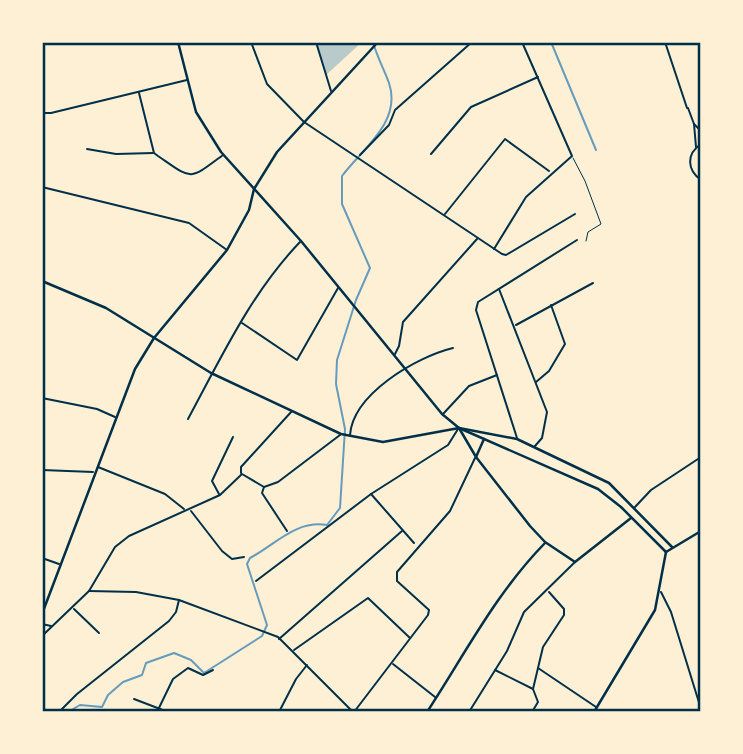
<svg xmlns="http://www.w3.org/2000/svg" width="743" height="754" font-family="'Alegreya Sans',sans-serif">
  <style>
    .green { fill: #b9caca }
    .lines { fill: none; stroke-linecap: round; stroke-linejoin: round }
    .stream { stroke: #669bbc; stroke-width: 2 }
    .service { stroke: #003049; stroke-width: 1 }
    .pedestrian { stroke: #003049; stroke-width: 2 }
    .minor { stroke: #003049; stroke-width: 2 }
    .tertiary { stroke: #003049; stroke-width: 2.5 }
    .secondary { stroke: #003049; stroke-width: 2.5 }
    .neatline { fill: none; stroke: #003049; stroke-width: 2.5 }
  </style>
  <rect width="100%" height="100%" fill="#fdf0d5"/>
  <path class="green" d="M315 42H362L326 75Z"/>
  <g class="lines">
    <g class="stream">
      <path d="M551 42 596 150"/>
      <path d="M68 712 80 705 102 707 108 695 123 682 142 675 146 663 174 653 191 660 204 673 262 636 267 625 247 564 250 558C276 544 296 520 327 525L340 508 345 429 336 384 337 360 356 300 370 268 342 204V176C363 148 402 122 389 83 384 69 377 57 373 42"/>
    </g>
    <path class="service" d="M573 158 585 181 601 224 588 232 586 241"/>
    <g class="pedestrian">
      <path d="M688 108 694 124 696 147"/>
      <path d="M694 124 701 131"/>
      <path d="M701 144C686 154 687 170 701 180"/>
    </g>
    <g class="minor">
      <path d="M251 42 267 84 304 122 502 254 506 255 575 214"/>
      <path d="M316 42 331 91"/>
      <path d="M665 42 687 108"/>
      <path d="M139 93 154 153 158 156C193 180 188 181 223 155"/>
      <path d="M42 113H51L187 80"/>
      <path d="M87 149 116 154 153 153"/>
      <path d="M431 154 471 107 538 77"/>
      <path d="M360 155 389 125 395 110 472 42"/>
      <path d="M42 187 189 223 227 250"/>
      <path d="M445 214 505 139 549 171"/>
      <path d="M494 249 526 197 572 156 522 42"/>
      <path d="M499 289 547 412 542 438 535 446"/>
      <path d="M242 323 297 360 338 288"/>
      <path d="M516 325 593 283"/>
      <path d="M395 354 399 346 403 322 477 239"/>
      <path d="M536 382 549 371 565 344 551 305"/>
      <path d="M42 398 97 409 115 417"/>
      <path d="M443 414 469 386 497 375"/>
      <path d="M188 419C221 358 251 293 300 242"/>
      <path d="M350 435C353 394 416 357 453 348"/>
      <path d="M517 438 476 310 478 302 577 240"/>
      <path d="M98 467 165 494 184 509"/>
      <path d="M42 470 93 472"/>
      <path d="M241 473V467L292 411"/>
      <path d="M219 494 212 481 233 437"/>
      <path d="M371 494 414 543"/>
      <path d="M635 507 651 490 701 457"/>
      <path d="M191 511 222 551 232 559 244 557"/>
      <path d="M287 531 262 493 264 487 278 482 340 435"/>
      <path d="M42 558 59 564"/>
      <path d="M256 581 371 494 448 445 458 429"/>
      <path d="M89 591 136 592 179 600 278 637 352 711"/>
      <path d="M661 592 671 612 701 709"/>
      <path d="M74 609 99 633"/>
      <path d="M42 624 51 626"/>
      <path d="M42 636 89 591 115 547 129 536 220 495 242 474 264 487"/>
      <path d="M279 639 402 531"/>
      <path d="M294 650 368 598 410 638"/>
      <path d="M393 664 435 697"/>
      <path d="M538 668 596 707"/>
      <path d="M495 670 533 689 538 702 532 712"/>
      <path d="M533 689 543 647 564 615V609L549 592"/>
      <path d="M134 699 168 712"/>
      <path d="M59 712 77 694 169 621 176 612 179 600"/>
      <path d="M157 712 173 679 188 668 203 675 213 670"/>
      <path d="M279 712 296 679 307 665"/>
      <path d="M354 712 428 615 429 610 397 581V572L450 511 475 458"/>
      <path d="M469 712 507 651 524 612 575 562"/>
    </g>
    <g class="tertiary">
      <path d="M178 42 196 112 221 152 301 241 442 414 459 428 476 457 530 526 545 542 575 562 631 518"/>
      <path d="M154 338 227 250 249 210 254 189 277 152 378 42"/>
      <path d="M476 457 484 439"/>
      <path d="M427 712C465 654 496 593 545 543"/>
    </g>
    <g class="secondary">
      <path d="M42 281 106 308 211 373 341 434 383 442 459 428 517 439 609 483 672 547"/>
      <path d="M459 428 598 489 621 507 666 552"/>
      <path d="M666 552 701 531"/>
      <path d="M42 614 135 369 154 338"/>
      <path d="M594 712 655 610 666 552"/>
    </g>
  </g>
  <rect width="743" height="754" fill="none" stroke="#fdf0d5" stroke-width="88"/>
  <rect x="44" y="44" width="655" height="666" class="neatline"/>
</svg>
